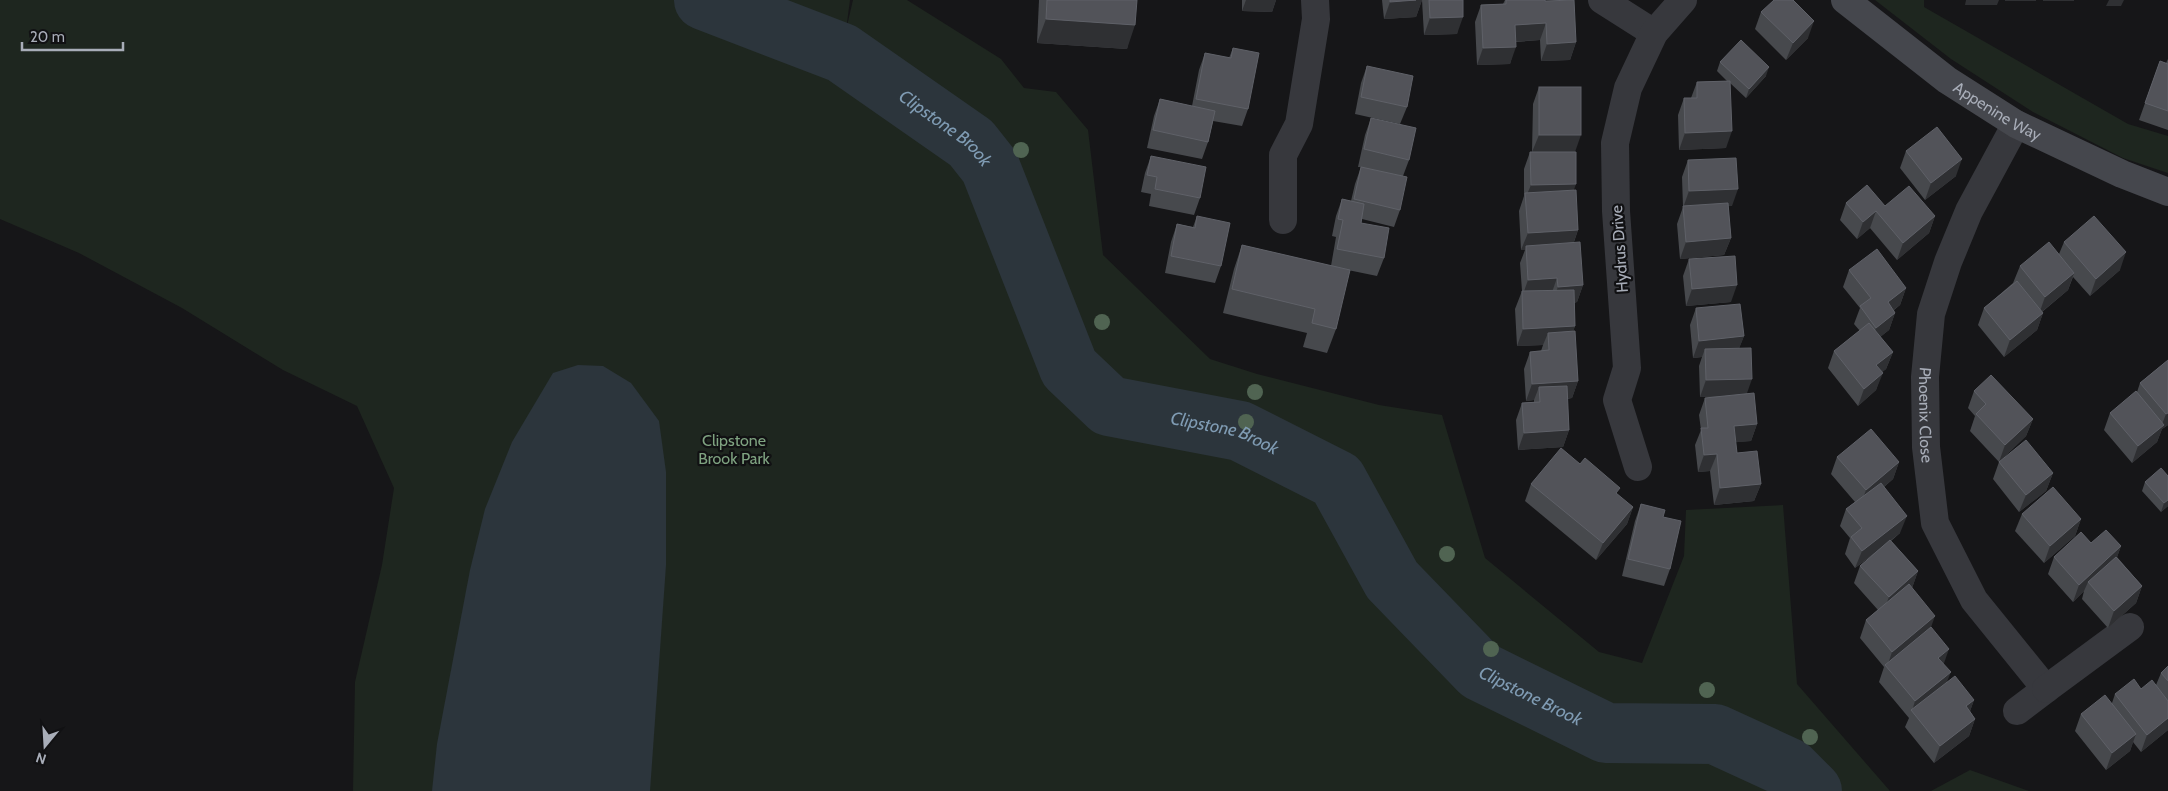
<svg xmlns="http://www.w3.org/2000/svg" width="2168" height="791" font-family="Cabin,sans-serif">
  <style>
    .green { fill: #1e261f }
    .water { fill: #2c353c }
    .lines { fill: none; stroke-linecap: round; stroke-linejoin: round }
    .river { stroke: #2c353c; stroke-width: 60 }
    .street { stroke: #37383d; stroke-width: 28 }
    .secondary { stroke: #45474d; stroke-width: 28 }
    .tree { fill: #506452 }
    .wall { fill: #47494d }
    .shaded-wall { fill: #2f3033 }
    .building { fill: #525359; stroke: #5f6168 }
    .labels { text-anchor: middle; stroke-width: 4.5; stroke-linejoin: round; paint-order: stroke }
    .street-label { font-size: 16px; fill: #a8adb8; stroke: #111113 }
    .park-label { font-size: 16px; fill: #7fa381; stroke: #111113 }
    .water-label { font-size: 18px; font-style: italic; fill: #7f9bb3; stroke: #111113 }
  </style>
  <rect width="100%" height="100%" fill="#161618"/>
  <g class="green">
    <path d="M0 0H850L846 30 853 0H907L1001 59 1024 88 1056 92 1088 130 1103 255 1210 359 1257 374 1379 405 1442 415 1485 558 1599 652 1642 663 1684 556 1686 510 1783 505 1797 684 1890 791H1826L1793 758 1714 722 1678 721 1614 723 1487 662 1403 575 1344 477 1301 451 1244 423 1114 398 1075 363 997 163 976 137 844 43 842 53 931 116 990 167 1069 368 1109 406 1240 431 1337 480 1392 580 1480 671 1606 733 1715 734 1789 768 1812 791H353L355 682 382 565 394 488 357 406 283 370 182 308 79 253 0 219Z"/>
    <path d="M1875 0H1924V7L2128 124 2168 136V173L2123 158 2033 112 1951 59Z"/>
    <path d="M1970 770 2026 790 2029 791H1931Z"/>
  </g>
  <path class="water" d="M578 365 603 366 631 383 659 421 666 472V565L650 791H432L437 744 470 570 485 509 512 442 553 373Z"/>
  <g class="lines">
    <path class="river" id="s1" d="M704 0 842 53 971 143 990 167 1069 368 1109 406 1240 431 1337 480 1392 580 1480 671 1606 733 1715 734 1789 768 1812 791"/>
    <g class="street">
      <path d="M1602 0 1654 33"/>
      <path id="s2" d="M2016 124 1969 211 1948 262 1931 314 1925 377 1926 447 1935 523 1974 600 2046 689 2017 711"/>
      <path d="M1283 220V155L1299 124 1316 19 1315 0"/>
      <path d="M1638 467 1617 400 1627 368 1616 211 1615 143 1628 88 1654 33 1683 0"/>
      <path d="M2046 689 2130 627"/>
    </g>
    <path class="secondary" id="s3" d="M1845 0 1947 80 2016 124 2122 174 2168 192"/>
  </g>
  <g class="tree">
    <circle cx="1021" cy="150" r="8"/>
    <circle cx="1102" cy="322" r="8"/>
    <circle cx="1255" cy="392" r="8"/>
    <circle cx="1246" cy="422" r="8"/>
    <circle cx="1447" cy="554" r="8"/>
    <circle cx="1491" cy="649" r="8"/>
    <circle cx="1707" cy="690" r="8"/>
    <circle cx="1810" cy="737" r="8"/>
  </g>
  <g class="wall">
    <path d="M1039 0H1137L1127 49 1037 43Z"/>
    <path d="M1242 0H1276L1272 12 1242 11Z"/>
    <path d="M1382 0H1422L1416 17 1384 19Z"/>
    <path d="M1422 0H1463L1457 34 1424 35Z"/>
    <path d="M1505 0H1545L1576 42 1570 60 1541 61 1540 40 1516 42 1510 64 1477 65 1475 22 1481 5 1503 4Z"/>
    <path d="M1761 12 1808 38 1786 60 1755 29Z"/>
    <path d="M1233 48 1248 109 1242 126 1213 121 1208 142 1202 159 1147 148 1154 116 1160 99 1192 106 1199 70 1205 53 1229 58Z"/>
    <path d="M2168 59V130L2139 120 2160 61 2166 63Z"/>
    <path d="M1720 62 1766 76 1746 98 1730 83 1726 148 1679 150 1678 115 1684 98H1691L1697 82 1727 81 1717 71Z"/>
    <path d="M1367 66 1407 107 1400 124 1355 114 1361 83Z"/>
    <path d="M1539 87 1575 152 1574 190 1578 230 1574 242 1583 285 1577 302 1574 303 1575 326 1573 331 1578 381 1572 398 1567 399 1569 430 1563 447 1518 450 1516 420 1522 403 1534 402V400L1526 401 1524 369 1530 352 1541 351 1543 345 1517 346 1515 309 1522 291 1520 263 1525 250H1521L1519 211 1524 196V169L1530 152H1532L1533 104Z"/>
    <path d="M1371 118 1409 160 1403 176 1400 210 1394 227 1362 219 1361 223 1384 258 1377 276 1343 269 1336 329 1327 353 1303 347 1307 333 1223 313 1234 269 1242 245 1331 266 1336 237 1332 236 1336 216 1342 199 1351 201 1355 184 1361 167H1358L1365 135Z"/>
    <path d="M1906 151 1956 176 1925 200 1900 168Z"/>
    <path d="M1151 156 1200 198 1194 215 1149 206 1151 194 1141 192 1145 173Z"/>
    <path d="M1688 160 1732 206H1728L1731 238 1724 255 1680 259 1677 224 1683 207 1682 177Z"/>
    <path d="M1846 203 1885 206 1935 216 1929 233 1897 260 1870 228 1857 239 1840 220Z"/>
    <path d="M1197 216 1221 266 1215 283 1165 273 1171 242 1177 224 1193 227Z"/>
    <path d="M2064 242 2120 270 2090 296 2073 277 2068 290 2042 312 2043 313 2037 330 2004 357 1978 325 1984 308 2013 283 2020 266 2059 254Z"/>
    <path d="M1689 259 1731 302 1686 306 1683 276Z"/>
    <path d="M1849 270 1906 288 1900 305 1894 310 1895 313 1889 330 1880 337 1893 352 1886 369 1882 372 1876 390 1858 406 1828 368 1834 351 1860 331 1854 324 1860 308 1843 287Z"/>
    <path d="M1696 308 1744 336 1739 348 1747 394 1757 424 1751 441 1735 442 1737 453 1761 484 1754 501 1714 505 1710 471 1698 472 1695 445 1701 430 1699 415 1705 398 1715 397H1700L1699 366 1702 357 1693 358 1690 325Z"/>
    <path d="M2168 360V425L2162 429 2157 442 2132 463 2104 430 2110 413 2137 392 2140 383Z"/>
    <path d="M1974 391 2033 419 2026 436 2000 461 2053 473 2046 491 2019 512 1993 479 1999 462 1970 431 1975 416 1968 408Z"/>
    <path d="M1837 457 1899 462 1893 479 1884 487 1900 533 1891 541 1918 571 1912 588 1931 627 1944 664 1947 682 1974 700 1970 711 1975 719 1969 736 1934 763 1905 727 1909 718 1879 682 1884 667 1860 638 1866 620 1878 610 1854 583 1860 566 1874 554 1855 568 1845 554 1850 538 1840 526 1846 509 1855 502 1831 474Z"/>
    <path d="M2168 476V506L2161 512 2142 491 2145 482Z"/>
    <path d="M1531 484 1633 507 1627 524 1596 560 1525 501Z"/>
    <path d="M1641 504 1663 517 1670 569 1664 586 1622 576 1635 521Z"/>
    <path d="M2022 514 2081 519 2075 536 2044 563 2015 531Z"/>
    <path d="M2091 543 2121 546 2117 557 2142 586 2136 603 2108 628 2082 599 2084 591 2073 602 2048 574 2054 557Z"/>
    <path d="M2168 666V730L2141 752 2133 742 2130 751 2106 770 2075 731 2081 714 2112 703 2115 694 2156 685 2161 673Z"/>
  </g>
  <g class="shaded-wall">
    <path d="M1246 0H1276L1272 12 1242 11Z"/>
    <path d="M1416 0H1422L1416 17 1384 19 1390 2Z"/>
    <path d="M1966 0H1999L1997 5H1965Z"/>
    <rect x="2005" y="0" width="31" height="1"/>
    <rect x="2043" y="0" width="31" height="1"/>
    <path d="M2109 0H2124L2121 6H2106Z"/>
    <path d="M1463 17 1457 34 1424 35 1430 18Z"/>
    <path d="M1046 19 1135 25 1127 49 1037 43Z"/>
    <path d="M1814 21 1808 38 1786 60 1793 43Z"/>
    <path d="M1546 23 1540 40 1509 42 1515 25Z"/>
    <path d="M1576 42 1570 60 1541 61 1547 44Z"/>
    <path d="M1516 47 1510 64 1477 65 1483 48Z"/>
    <path d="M1769 67 1766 76 1746 98 1749 89Z"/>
    <path d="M1732 131 1726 148 1679 150 1685 133Z"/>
    <path d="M1539 135H1581L1575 152H1532Z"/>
    <path d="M1962 159 1956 176 1925 200 1931 183Z"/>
    <path d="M1576 184 1570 201 1525 199 1531 185Z"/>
    <path d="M1738 189 1732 206 1683 208 1689 191Z"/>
    <path d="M1876 211 1870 228 1857 239 1863 222Z"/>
    <path d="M1935 216 1929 233 1897 260 1903 243Z"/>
    <path d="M1578 230 1572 247 1526 246 1525 250H1521L1528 233Z"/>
    <path d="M1731 238 1724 255 1680 259 1686 242Z"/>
    <path d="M2126 252 2120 270 2090 296 2096 279Z"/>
    <path d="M2074 273 2068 290 2039 314 2045 297Z"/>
    <path d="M1557 278 1551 295 1522 297 1528 280Z"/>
    <path d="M1583 285 1577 302 1551 304 1558 287Z"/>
    <path d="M1737 285 1731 302 1686 306 1692 289Z"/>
    <path d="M1906 288 1900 305 1881 319 1888 302Z"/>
    <path d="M1895 313 1889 330 1870 345 1876 328Z"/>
    <path d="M2043 313 2037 330 2004 357 2010 340Z"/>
    <path d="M1575 326 1569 344 1548 333 1543 345 1517 346 1523 329Z"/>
    <path d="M1744 336 1737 354 1705 349 1702 357 1693 358 1699 341Z"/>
    <path d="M1893 352 1886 369 1870 382 1876 365Z"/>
    <path d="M1883 373 1876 390 1858 406 1864 389Z"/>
    <path d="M1752 379 1746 396 1700 397 1706 380Z"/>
    <path d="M1578 381 1572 398 1540 400 1539 387 1534 400 1526 401 1532 384Z"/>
    <path d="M2168 413V425L2162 429 2157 442 2132 463 2138 446 2161 427 2166 414Z"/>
    <path d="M2033 419 2026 436 1999 462 2005 445Z"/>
    <path d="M1757 424 1751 441 1727 443 1734 426Z"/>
    <path d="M1569 430 1563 447 1518 450 1524 433Z"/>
    <path d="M1717 454 1710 471 1698 472 1704 455Z"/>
    <path d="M1899 462 1893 479 1860 507 1866 490Z"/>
    <path d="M2053 473 2046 491 2019 512 2026 495Z"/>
    <path d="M1761 484 1754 501 1714 505 1720 488Z"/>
    <path d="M2168 500V506L2161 512 2164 503Z"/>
    <path d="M1633 507 1627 524 1596 560 1603 543Z"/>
    <path d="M1907 516 1900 533 1855 568 1862 551Z"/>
    <path d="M2081 519 2075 536 2044 563 2050 546Z"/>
    <path d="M2121 546 2115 563 2088 582 2084 591 2073 602 2079 585Z"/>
    <path d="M1918 571 1912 588 1882 614 1889 597Z"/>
    <path d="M2142 586 2136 603 2108 628 2114 611Z"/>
    <path d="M1935 616 1929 633 1887 667 1892 652Z"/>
    <path d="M1949 649 1943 666 1938 658Z"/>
    <path d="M1951 672 1944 689 1912 711 1915 701Z"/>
    <path d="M1974 700 1968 717 1966 706Z"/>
    <path d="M2168 718V730L2141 752 2147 735Z"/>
    <path d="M1975 719 1969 736 1934 763 1940 746Z"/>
    <path d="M2136 734 2130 751 2106 770 2112 753Z"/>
  </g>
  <g class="building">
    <path d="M1047 0H1137L1135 25 1046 19Z"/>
    <path d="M1390 0H1416L1390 2Z"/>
    <path d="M1429 0H1463V17L1430 18Z"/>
    <path d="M1506 0H1545V1L1574 0 1576 42 1547 44 1546 23 1515 25 1516 47 1483 48 1481 5 1506 4Z"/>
    <path d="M1774 0H1793L1814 21 1793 43 1761 12Z"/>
    <path d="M1741 40 1769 67 1749 89 1720 62Z"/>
    <path d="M1233 48 1259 53 1248 109 1196 99 1205 53 1231 58Z"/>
    <path d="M2160 61 2168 64V111L2145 103Z"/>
    <path d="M1367 66 1413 76 1407 107 1361 97Z"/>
    <path d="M1730 81 1732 131 1685 133 1684 98H1697V82Z"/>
    <rect x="1539" y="87" width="42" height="48"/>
    <path d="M1160 99 1215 111 1208 142 1153 130Z"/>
    <path d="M1371 118 1416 128 1409 160 1364 149Z"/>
    <path d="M1937 127 1962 159 1931 183 1906 151Z"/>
    <path d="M1530 152H1576V184L1531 185Z"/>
    <path d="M1151 156 1206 167 1200 198 1155 189 1157 177 1147 175Z"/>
    <path d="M1736 158 1738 189 1689 191 1688 160Z"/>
    <path d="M1361 167 1407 177 1400 210 1354 199Z"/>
    <path d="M1867 185 1885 206 1909 186 1935 216 1903 243 1876 211 1863 222 1846 203Z"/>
    <path d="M1576 190 1578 230 1528 233 1525 193Z"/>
    <path d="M1342 199 1364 204 1361 223 1389 228 1384 258 1337 249 1343 220 1338 219Z"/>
    <path d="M1728 203 1731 238 1686 242 1683 206Z"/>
    <path d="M1197 216 1230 223 1221 266 1171 256 1177 224 1195 228Z"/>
    <path d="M2094 216 2126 252 2096 279 2064 242Z"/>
    <path d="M1580 242 1583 285 1558 287 1557 278 1528 280 1526 246Z"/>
    <path d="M2049 242 2074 273 2045 297 2020 266Z"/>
    <path d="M1242 245 1350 270 1336 329 1312 323 1315 309 1232 289Z"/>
    <path d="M1877 249 1906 288 1888 302 1895 313 1876 328 1860 306 1871 298 1849 270Z"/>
    <path d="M1735 256 1737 285 1692 289 1689 259Z"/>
    <path d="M2017 281 2043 313 2010 340 1984 308Z"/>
    <path d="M1574 290 1575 326 1523 329 1522 291Z"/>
    <path d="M1740 304 1744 336 1699 341 1696 308Z"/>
    <path d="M1869 323 1893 352 1876 365 1883 373 1864 389 1834 351Z"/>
    <path d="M1575 331 1578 381 1532 384 1530 352 1549 350 1548 333Z"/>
    <path d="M1751 348 1752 379 1706 380 1705 349Z"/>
    <path d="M2168 360V413L2166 414 2140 383Z"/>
    <path d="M1991 375 2033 419 2005 445 1976 414 1986 404 1974 391Z"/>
    <path d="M1567 386 1569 430 1524 433 1522 403 1540 402 1539 387Z"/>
    <path d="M2136 391 2164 425 2138 446 2110 413Z"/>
    <path d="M1754 393 1757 424 1734 426 1737 453 1757 451 1761 484 1720 488 1717 454 1704 455 1701 428H1708L1705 398Z"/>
    <path d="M1871 429 1899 462 1866 490 1837 457Z"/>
    <path d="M2026 440 2053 473 2026 495 1999 462Z"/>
    <path d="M1561 448 1580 464 1585 458 1620 488 1616 493 1633 507 1603 543 1531 484Z"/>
    <path d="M2161 468 2168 476V500L2164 503 2145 482Z"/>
    <path d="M1881 483 1907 516 1862 551 1851 537 1862 528 1846 509Z"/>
    <path d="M2053 487 2081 519 2050 546 2022 514Z"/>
    <path d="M1641 504 1665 510 1663 517 1681 521 1670 569 1628 559Z"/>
    <path d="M2106 530 2121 546 2079 585 2054 557 2081 532 2091 543Z"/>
    <path d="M1890 540 1918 571 1889 597 1860 566Z"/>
    <path d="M2116 557 2142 586 2114 611 2088 582Z"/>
    <path d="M1909 584 1935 616 1892 652 1866 620Z"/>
    <path d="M1931 627 1949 649 1938 658 1951 672 1915 701 1885 665Z"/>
    <path d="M2168 666V681L2161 673Z"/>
    <path d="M1955 676 1974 700 1966 706 1975 719 1940 746 1911 710Z"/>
    <path d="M2134 679 2141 689 2152 680 2168 701V718L2147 735 2115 694Z"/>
    <path d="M2105 695 2136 734 2112 753 2081 714Z"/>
  </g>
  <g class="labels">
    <g class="street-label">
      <text dy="6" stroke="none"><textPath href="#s3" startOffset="189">Appenine Way</textPath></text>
      <text transform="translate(1619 249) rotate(-94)" y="6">Hydrus Drive</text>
      <text dy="6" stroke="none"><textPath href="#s2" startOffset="310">Phoenix Close</textPath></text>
    </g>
    <g class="park-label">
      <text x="734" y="446">Clipstone<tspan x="734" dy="18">Brook Park</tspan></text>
    </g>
    <g class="water-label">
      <text dy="6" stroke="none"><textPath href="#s1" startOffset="276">Clipstone Brook</textPath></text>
      <text dy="6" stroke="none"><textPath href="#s1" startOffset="726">Clipstone Brook</textPath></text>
      <text dy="6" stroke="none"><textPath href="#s1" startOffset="1146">Clipstone Brook</textPath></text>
    </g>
  </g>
  <g transform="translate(45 746) rotate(198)" stroke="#111113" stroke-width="4" paint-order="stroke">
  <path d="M0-4L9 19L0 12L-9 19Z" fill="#a8adb8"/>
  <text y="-8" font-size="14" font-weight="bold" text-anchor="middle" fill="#a8adb8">N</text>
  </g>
  <path d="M22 42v8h101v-8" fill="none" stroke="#a8adb8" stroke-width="2.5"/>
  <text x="30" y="42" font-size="15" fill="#a8adb8" stroke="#111113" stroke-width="4" paint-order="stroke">20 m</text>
</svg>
